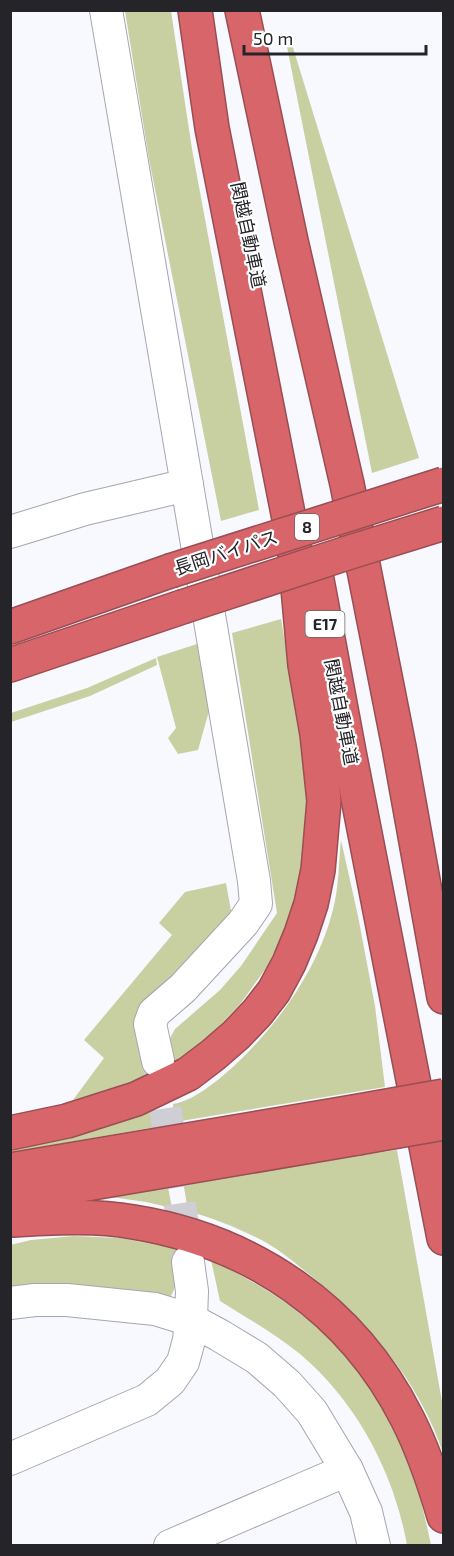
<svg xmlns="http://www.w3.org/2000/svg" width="454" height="1556" font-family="'Exo 2','Noto Sans JP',sans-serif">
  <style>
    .green { fill: #c8d0a1 }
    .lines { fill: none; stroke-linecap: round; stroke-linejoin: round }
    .minor-tunnel { stroke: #ceced4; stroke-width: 32; stroke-dasharray: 32 16; stroke-linecap: butt }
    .minor-casing { stroke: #a6a5b1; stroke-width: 34 }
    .highway-casing { stroke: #994e53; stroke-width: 36 }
    .minor { stroke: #fff; stroke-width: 32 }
    .highway { stroke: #d8656a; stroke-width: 33 }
    .highway-bridge-casing { stroke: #994e53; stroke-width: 36; stroke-linecap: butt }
    .highway-bridge { stroke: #d8656a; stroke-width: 33 }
    .labels { text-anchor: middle; stroke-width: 4.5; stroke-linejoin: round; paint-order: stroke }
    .shield { fill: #fff; stroke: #666669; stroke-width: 1.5 }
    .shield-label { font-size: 16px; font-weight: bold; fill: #242429 }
    .street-label { font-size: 18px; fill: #242429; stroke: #fff }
  </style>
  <rect width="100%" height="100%" fill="#f8f8ff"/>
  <g class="green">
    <path d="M125 11H171L192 149 259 510 221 521 149 159Z"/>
    <path d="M291 41 419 458 372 473 286 42Z"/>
    <path d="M281 619 303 747 307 794 306 840 301 884 286 929 266 968 241 1003 210 1036 175 1062 170 1038 175 1029 220 990 241 966 277 913 232 633Z"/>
    <path d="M200 643 211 704 198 750 178 754 168 738 176 728 157 657Z"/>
    <path d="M156 658 157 665 90 696 11 722V713L87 688Z"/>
    <path d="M341 840 358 916 375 1006 385 1087 175 1122 173 1104C194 1101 218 1080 234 1066 281 1022 325 960 336 895 339 877 339 858 341 840Z"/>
    <path d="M226 883 232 916 138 1025 148 1076 121 1087 73 1100 104 1058 84 1040 172 935 159 923 185 892Z"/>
    <path d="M153 1109 156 1127 11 1152V1150L20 1145 118 1123Z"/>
    <path d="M397 1150 443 1407V1453C420 1382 367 1321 310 1275 295 1263 281 1251 265 1242 241 1229 215 1219 188 1211L183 1181Z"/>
    <path d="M167 1182 172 1208 146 1202 90 1194Z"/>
    <path d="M74 1236 120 1238 178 1249 182 1273 171 1296 161 1299 11 1288 10 1245 31 1240Z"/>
    <path d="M211 1260C276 1292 323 1323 367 1382 377 1395 388 1409 395 1424 413 1462 422 1504 431 1545H407C394 1473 357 1402 300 1354 275 1334 247 1318 220 1301Z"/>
  </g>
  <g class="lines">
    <path class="minor-tunnel" d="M158 1061 188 1258"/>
    <defs>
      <g id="minor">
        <path d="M10 532 85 509 187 485 106 10"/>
        <path d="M158 1061 150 1024 154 1013 183 988 243 923 256 904 254 881 187 485"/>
        <path d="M10 1303 35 1300H67L155 1309 191 1320 219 1335 257 1358 287 1384 312 1412 347 1470 366 1512 374 1546"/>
        <path d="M10 1459 147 1400 170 1381 183 1362 189 1340 191 1320 192 1291 188 1262"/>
        <path d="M170 1546 347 1470"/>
      </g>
      <g id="highway">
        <path d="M242 10 291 241 347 484 399 747 444 997"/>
        <path d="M317 580 349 752 444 1238"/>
        <path d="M10 627 170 571"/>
        <path d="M10 665 182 607"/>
        <path d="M10 1133 67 1121 136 1099 188 1074 213 1055 236 1035 257 1013 274 991 289 963 301 934 311 904 318 870 324 801 317 734 305 665 294 544 212 128 195 10"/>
        <path d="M10 1170 353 1112"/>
        <path d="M10 1199 63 1188 358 1138"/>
        <path d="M10 1220C51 1218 93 1215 133 1222 252 1241 352 1309 407 1418 423 1449 434 1482 444 1516"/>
      </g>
    </defs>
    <use href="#minor" class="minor-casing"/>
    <use href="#highway" class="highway-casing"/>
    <use href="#minor" class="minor"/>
    <use href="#highway" class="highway"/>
    <defs>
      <g id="highway-bridge">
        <path d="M170 571 444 484"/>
        <path d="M182 607 344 554 444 523"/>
        <path d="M353 1112 444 1096"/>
        <path d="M358 1138 444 1123"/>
      </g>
    </defs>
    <use href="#highway-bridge" class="highway-bridge-casing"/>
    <use href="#highway-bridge" class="highway-bridge"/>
  </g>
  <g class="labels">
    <g class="shield">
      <rect x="295" y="514" width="24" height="26" rx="4.5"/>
      <rect x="305.5" y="611" width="39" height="26" rx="4.5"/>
    </g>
    <g class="shield-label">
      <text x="307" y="533">8</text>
      <text x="325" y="630">E17</text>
    </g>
    <g class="street-label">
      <text transform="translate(248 235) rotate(78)" y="6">関越自動車道</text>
      <text transform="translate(226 553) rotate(-18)" y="6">長岡バイパス</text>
      <text transform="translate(341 712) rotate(79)" y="6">関越自動車道</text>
    </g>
  </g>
  <rect width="454" height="1556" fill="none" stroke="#242429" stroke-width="24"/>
  <path d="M244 45v9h182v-9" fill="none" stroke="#242429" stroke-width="3"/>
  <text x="253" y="45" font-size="18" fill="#242429" stroke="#ffffff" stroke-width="4.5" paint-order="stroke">50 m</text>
</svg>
